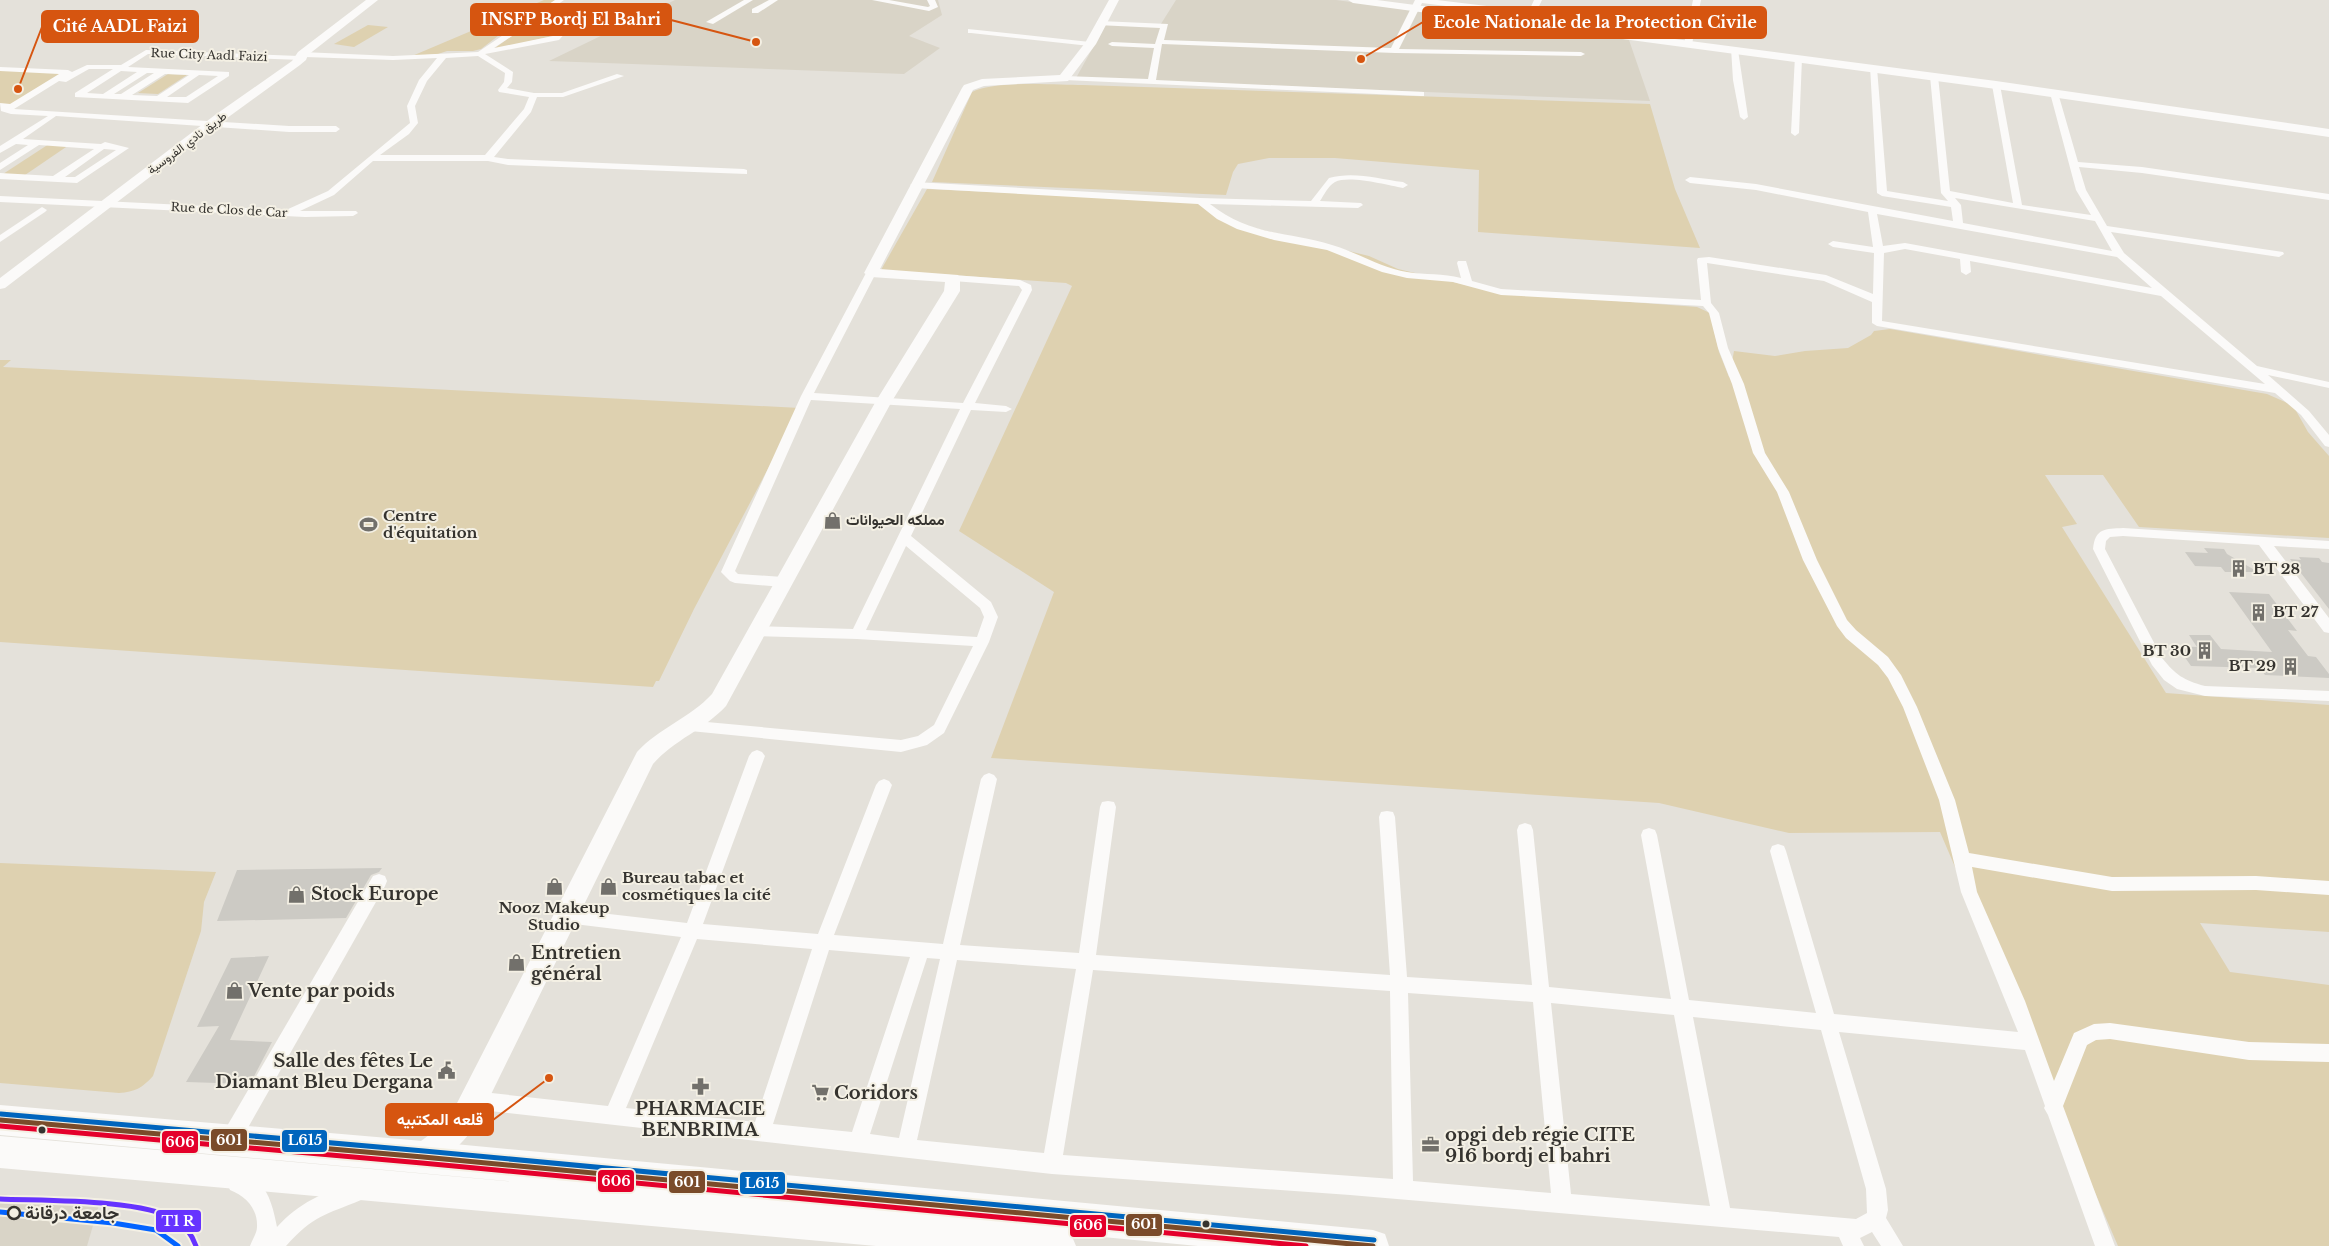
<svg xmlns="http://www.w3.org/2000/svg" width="2329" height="1246" font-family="'Libre Baskerville',Vazirmatn,serif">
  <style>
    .built { fill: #d9d4c7 }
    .green { fill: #ded1b0 }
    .building { fill: #cccac4 }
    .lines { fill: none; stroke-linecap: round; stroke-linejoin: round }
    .street { fill: #fbfaf9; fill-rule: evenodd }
    .secondary { fill: #fbfaf9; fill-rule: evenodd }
    .primary { fill: #fbfaf9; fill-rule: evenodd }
    .bus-1-casing { stroke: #f4f0e4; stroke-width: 9 }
    .bus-2-casing { stroke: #f4f0e4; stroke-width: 9 }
    .bus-3-casing { stroke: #f4f0e4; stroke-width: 9 }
    .bus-1 { stroke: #7a4b2a; stroke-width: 5 }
    .bus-2 { stroke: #e4002b; stroke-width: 5 }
    .bus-3 { stroke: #0065bd; stroke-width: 5 }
    .tram-1-casing { stroke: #f4f0e4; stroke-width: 9 }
    .tram-2-casing { stroke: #f4f0e4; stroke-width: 9 }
    .tram-1 { stroke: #63f; stroke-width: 5 }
    .tram-2 { stroke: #0363ff; stroke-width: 5 }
    .bus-dot { fill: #35332f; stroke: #f4f0e4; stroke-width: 2 }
    .stop-dot { fill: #f4f0e4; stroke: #35332f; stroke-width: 2.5 }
    .labels { text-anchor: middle; stroke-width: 4; stroke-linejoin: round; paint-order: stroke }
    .far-street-label { font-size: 12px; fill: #35332f; stroke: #f4f0e4 }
    .poi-label { font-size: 15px; font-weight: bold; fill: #35332f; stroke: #f4f0e4; text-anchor: start }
    .near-poi-label { font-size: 18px; font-weight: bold; fill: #35332f; stroke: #f4f0e4; text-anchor: start }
    .near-stop-label { font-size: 18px; font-weight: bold; fill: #35332f; stroke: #f4f0e4; text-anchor: start }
    .leader { fill: none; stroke: #d65510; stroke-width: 2 }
    .callout-dot { fill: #d65510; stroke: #f4f0e4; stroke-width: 2 }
    .callout { fill: #d65510; stroke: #d65510; stroke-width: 2 }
    .callout-label { font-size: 16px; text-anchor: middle; font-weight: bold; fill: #fff }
    .line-badge { stroke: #f4f0e4; stroke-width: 2 }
    .badge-label { font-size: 14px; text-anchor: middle; font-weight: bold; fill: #fff }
  </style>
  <rect width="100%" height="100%" fill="#e4e1da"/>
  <g class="built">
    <path d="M675 0H938L942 15 909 36 940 48 904 74 549 61Z"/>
    <path d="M1176 0H1336L1629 40 1650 101 1076 78 1106 24 1159 27Z"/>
    <path d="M0 1194 99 1205 87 1246H0Z"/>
  </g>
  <g class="green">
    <path d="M544 0H556L507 29 481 49 473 51H447L438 54 412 56Z"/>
    <path d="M540 16 566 20 558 32 553 36 492 50Z"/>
    <path d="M368 25 388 27 354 47 334 44Z"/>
    <path d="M0 70 62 73 10 105 0 104Z"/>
    <path d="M168 74 187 75 158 94 138 93Z"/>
    <path d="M1083 85 1650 104 1675 189 1700 248 1478 232 1479 170 1335 158H1269L1238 164 1233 172 1226 195 932 182 972 92C994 80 1056 85 1083 85Z"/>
    <path d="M49 144 69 145 25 175 3 174Z"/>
    <path d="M927 189 1198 202 1218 219 1369 256 1398 269 1496 292 1697 307 1710 313 1719 352 1729 377 1734 351 1775 356 1805 351 1848 348 1871 335 1874 331 1890 329 2267 394 2290 404 2295 409 2308 432 2329 456V538L2139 527 2103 475H2045L2077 524 2062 527 2166 693 2329 705V932L2200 923 2230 972 2329 985V1246H2118L1940 832 1789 833 1659 803 991 758 1054 592 959 531 1072 286 1066 283 881 270Z"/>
    <path d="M0 360H11L3 367 800 408 694 609 659 681H656L653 687 0 642Z"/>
    <path d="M0 863 216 872 204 902 201 931 153 1076C142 1088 135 1092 119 1093L0 1083Z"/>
  </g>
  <g class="building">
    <path d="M2204 548 2224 549 2227 554 2258 572H2225L2221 567 2195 566 2185 552 2208 553Z"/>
    <path d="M2299 557 2319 558 2322 562 2329 563V609L2290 559 2301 560Z"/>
    <path d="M2229 592 2269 594 2297 631 2288 630 2308 656 2316 657 2329 674V678L2265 675 2260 668 2191 666 2177 646 2197 647 2189 635H2210L2221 649 2272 652Z"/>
    <path d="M382 868 379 872 371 875 346 918 217 921 237 870Z"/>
    <path d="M269 956 230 1040 272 1042 250 1084 186 1082 219 1026 197 1027 231 958Z"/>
  </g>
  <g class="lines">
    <g class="street">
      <path d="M555 0H564L547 12 578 19 559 40 485 54 513 72 512 82 507 88 534 93H562L617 74 624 76 563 97H537L531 112 494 157 508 159 744 169 747 170V174L508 165 488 161H373L334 195 300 211H356L358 213 353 216 305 217 0 202V196L286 210 328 191 410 123 407 106 419 80 437 58 393 60 305 57V60H302L148 54 128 67 229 72V76L188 103 75 97V93L113 69H89L66 82 59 81 14 109 289 126H336L340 129 336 132H289L56 116 23 139 101 144 105 142 129 148 77 183 0 179V173L53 176 94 149 39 145 0 170V163L28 145 16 144 0 153V146L48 116 11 114 1 111 0 103 10 104 59 74 0 71V67L68 70 72 72 87 65H121L146 50 299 56V52H302L393 56 478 52ZM542 16 569 20 553 36 494 48ZM478 56 505 73 504 82 498 90 499 92 529 97 524 109 485 155H380L409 134 418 123 415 106 427 81 446 58ZM121 71 137 72 103 94 87 93ZM147 73H154L121 94H114ZM165 74 189 75 157 96 132 95ZM199 75 218 76 186 97H167ZM104 149 116 150 75 177H65Z"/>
      <path d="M744 0H753L713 24 706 22Z"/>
      <path d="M769 0H778L758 13H752V9Z"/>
      <path d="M872 0H889L928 7 930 6 927 0H935L938 7 929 11Z"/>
      <path d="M1415 0H1437L1529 11 1534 0H1542L1532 21 1528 23 1524 21 1527 16 1422 3 1399 49 1581 52 1585 54 1581 56 1395 53 1162 44 1156 80 1424 92V96H1421L1064 80 1060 78 1064 76 1148 79 1154 48 1112 46 1108 44 1112 42 1155 44 1160 28 1097 25V21H1100L1168 24 1164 40 1391 48Z"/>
      <path d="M1693 0H1701L1692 44 1688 46 1684 44Z"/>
      <path d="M968 29 1090 42 1094 44 1090 46 971 33H968Z"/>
      <path d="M1731 48 1738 50 1748 117 1744 120 1740 117 1733 80Z"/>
      <path d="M1795 56 1802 58 1799 133 1795 136 1791 133Z"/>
      <path d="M1870 66 1877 68 1887 191 1948 201 1941 193 1930 76 1934 74 1938 76 1950 191 2013 203 1992 85 1996 83 2000 85 2022 205 2091 215 2076 190 2050 93 2054 91 2058 93 2078 162 2142 167 2329 194V200L2142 173 2079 167 2086 190 2107 226 2283 252 2284 254 2279 257 2111 232 2124 253 2257 366 2329 382V388L2268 375 2309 411 2329 435V447L2325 446 2301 415 2275 393 1877 326 1872 323V302L1824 281 1707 263 1711 303 1719 313 1728 348 1744 384 1765 453 1789 492 1817 560 1847 620 1856 630 1888 657 1901 675 1917 707 1955 800 1969 853 2112 877 2256 876 2329 881V895L2256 890 2112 891 1972 867 1977 892 2025 1001 2054 1081 2074 1033 2094 1024 2110 1023 2249 1042 2329 1044V1062L2249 1060 2110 1039 2096 1040 2087 1045 2063 1106 2115 1246H2095L2048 1115 2044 1108 2045 1106 2025 1050 1839 1032 1886 1189 1888 1210 1886 1218 1903 1246H1881L1872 1232 1860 1238 1864 1246H1843L1839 1237 1350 1195 1052 1174 473 1109 466 1106 464 1100 466 1094 473 1091 608 1106 681 937 566 923 560 921 558 916 560 911 566 909 687 923 749 756 752 752 757 750 762 752 765 756 703 924 818 934 876 785 879 781 884 779 889 781 892 785 834 935 943 944 981 779 984 775 989 773 994 775 997 779 960 945 1079 953 1100 807 1102 802 1108 801 1114 802 1116 807 1096 955 1390 975 1379 817 1381 812 1387 811 1393 812 1395 817 1407 977 1532 985 1517 830 1519 825 1525 823 1531 825 1533 830 1549 987 1671 999 1641 835 1643 830 1649 828 1655 830 1657 835 1689 1000 1816 1013 1770 851 1772 846 1778 844 1784 846 1786 851 1834 1014 2018 1032 1961 892 1939 800 1903 707 1888 678 1878 665 1846 638 1837 626 1803 560 1777 492 1753 453 1732 384 1718 348 1709 313 1703 306 1501 295 1453 282 1407 278 1382 272 1327 250 1274 240 1237 229 1217 219 1198 204 915 188 910 185 915 182 1200 198 1311 201 1329 178C1354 171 1378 179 1403 182L1408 185 1403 188C1387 185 1349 175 1335 182 1328 186 1324 195 1320 201L1361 203 1363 205 1358 208 1210 204C1250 236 1286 231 1332 245 1357 252 1381 268 1407 272 1425 275 1443 273 1461 278L1457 263 1458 261H1466L1472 281 1501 289 1701 300 1697 260 1698 258 1709 257 1826 275 1873 294 1874 253 1833 247 1828 244 1833 241 1873 247 1868 212 1756 190 1690 183 1685 180 1690 177 1756 184 1953 221 1951 207 1882 196 1877 193ZM1955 198 2095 221 2112 251 1963 223 1961 205ZM1877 214 2117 257 2152 288 1905 243 1883 246ZM1905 249 1960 259 1961 272 1966 275 1971 272 1970 261 2161 296 2265 384 1882 321 1884 253ZM697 939 812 949 755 1122 626 1108ZM829 950 910 957 852 1132 773 1124ZM927 958 940 959 899 1138 870 1134ZM957 960 1076 969 1044 1153 917 1140ZM1093 970 1390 991 1393 1179 1063 1155ZM1408 993 1533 1002 1551 1193 1413 1181ZM1551 1003 1674 1015 1710 1206 1571 1194ZM1693 1017 1821 1030 1866 1189 1867 1213 1856 1219 1730 1208Z"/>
      <path d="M42 207 47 210 45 212 0 242V235Z"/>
      <path d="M871 270 876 273 814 393 963 403 1022 290 1019 286 953 281 948 278 953 275 1020 280 1031 285 1032 290 975 403 1006 406 1012 409 1006 412 971 410 911 536 991 602 998 617 989 642 944 733 927 745 901 752 680 730 678 726 680 722 685 720 901 740 918 736 934 725 973 646 857 639 757 636 752 635 750 631 752 627 757 626 853 629 960 409 811 400 735 571 738 574 783 577 790 582 783 587 735 583 730 581 721 572 801 396 866 273ZM906 546 980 608 984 617 977 637 866 630Z"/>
      <path d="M2123 528 2329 541V549L2274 546 2329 618V633L2324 632 2259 545 2123 536 2110 537 2106 541 2105 549 2162 658C2176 675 2183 680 2205 686L2329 691V701L2205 696 2177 689 2164 680 2152 665 2093 549C2095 528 2105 529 2123 528Z"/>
      <path d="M379 874 385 876 387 881 385 886 237 1147 230 1150 223 1147 220 1140 223 1133 373 876Z"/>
      <path d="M237 1173C244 1176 253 1178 259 1183 270 1193 274 1212 277 1227 299 1203 323 1192 354 1183L361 1186 364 1193 361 1200C325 1215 314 1215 286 1246H250C252 1240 257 1233 257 1227 258 1208 245 1196 230 1190L227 1183 230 1176Z"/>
    </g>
    <g class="secondary">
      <path d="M366 0H378L308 55 306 60 300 65 223 121 5 288 0 289V278L215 115 292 61 298 52Z"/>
      <path d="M1109 0H1119L1096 44 1068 81 984 86 973 90 880 269 958 275 960 278V291L892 401 726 706C705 729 674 740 653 764L475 1127C460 1145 445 1162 423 1171L413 1167 409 1157 413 1147 437 1129 455 1107 637 752C659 728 690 718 712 694L876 401 944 291 945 282 871 277 864 273 962 88 964 85 982 79 1060 75 1085 43Z"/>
      <path d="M1348 0H1377L1996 81 2329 129V137L1996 89 1353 3Z"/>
    </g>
    <path class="primary" d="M0 1105 423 1141 1373 1230 1385 1234 1389 1246H1198L1071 1234 1076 1246H876L0 1168V1136L539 1184 0 1135Z"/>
    <defs>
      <path id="bus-1" d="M0 1120 423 1157 1373 1246"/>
      <path id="bus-2" d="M0 1126 422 1163 1306 1246"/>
      <path id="bus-3" d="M1 1114 424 1151 1374 1240"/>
    </defs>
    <use href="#bus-1" class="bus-1-casing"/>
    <use href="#bus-2" class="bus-2-casing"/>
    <use href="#bus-3" class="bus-3-casing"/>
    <use href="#bus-1" class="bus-1"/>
    <use href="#bus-2" class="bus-2"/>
    <use href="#bus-3" class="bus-3"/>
    <defs>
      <path id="tram-1" d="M0 1199C43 1201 140 1199 175 1219 185 1225 192 1235 196 1246"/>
      <path id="tram-2" d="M0 1212 113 1223 156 1230 178 1246"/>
    </defs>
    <use href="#tram-1" class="tram-1-casing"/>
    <use href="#tram-2" class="tram-2-casing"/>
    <use href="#tram-1" class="tram-1"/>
    <use href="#tram-2" class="tram-2"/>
  </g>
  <defs>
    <symbol id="shop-bare" viewBox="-9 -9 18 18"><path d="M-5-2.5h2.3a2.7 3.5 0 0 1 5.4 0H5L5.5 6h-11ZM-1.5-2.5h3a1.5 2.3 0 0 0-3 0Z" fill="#72706b" stroke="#f4f0e4" stroke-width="2.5" paint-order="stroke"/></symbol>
    <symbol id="stadium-bare" viewBox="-9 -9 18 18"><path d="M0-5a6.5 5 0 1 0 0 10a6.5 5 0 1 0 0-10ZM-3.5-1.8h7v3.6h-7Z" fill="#72706b" stroke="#f4f0e4" stroke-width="2.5" paint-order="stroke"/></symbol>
    <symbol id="building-bare" viewBox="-9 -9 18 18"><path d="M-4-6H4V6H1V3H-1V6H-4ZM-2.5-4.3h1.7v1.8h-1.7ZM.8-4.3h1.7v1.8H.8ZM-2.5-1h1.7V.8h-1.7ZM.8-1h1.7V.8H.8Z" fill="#72706b" stroke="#f4f0e4" stroke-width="2.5" paint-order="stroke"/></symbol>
    <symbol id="civic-bare" viewBox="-9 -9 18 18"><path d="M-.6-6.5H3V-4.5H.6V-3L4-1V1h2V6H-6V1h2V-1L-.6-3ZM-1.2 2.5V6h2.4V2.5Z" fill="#72706b" stroke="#f4f0e4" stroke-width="2.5" paint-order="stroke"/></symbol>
    <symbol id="pharmacy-bare" viewBox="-9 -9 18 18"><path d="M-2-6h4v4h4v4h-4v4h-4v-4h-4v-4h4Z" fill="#72706b" stroke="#f4f0e4" stroke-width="2.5" paint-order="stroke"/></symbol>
    <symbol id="supermarket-bare" viewBox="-9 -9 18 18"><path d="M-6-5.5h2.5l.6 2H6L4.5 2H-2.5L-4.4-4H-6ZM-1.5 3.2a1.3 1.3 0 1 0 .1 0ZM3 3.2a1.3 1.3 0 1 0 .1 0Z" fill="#72706b" stroke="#f4f0e4" stroke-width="2.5" paint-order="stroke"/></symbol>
    <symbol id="office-bare" viewBox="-9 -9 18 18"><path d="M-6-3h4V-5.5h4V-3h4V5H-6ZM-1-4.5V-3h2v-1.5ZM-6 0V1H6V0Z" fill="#72706b" stroke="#f4f0e4" stroke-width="2.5" paint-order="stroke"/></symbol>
  </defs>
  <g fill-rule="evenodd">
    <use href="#shop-bare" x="820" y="508" width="25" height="25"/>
    <use href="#stadium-bare" x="356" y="512" width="25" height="25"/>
    <use href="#building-bare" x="2226" y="556" width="25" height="25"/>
    <use href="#building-bare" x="2246" y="600" width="25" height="25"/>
    <use href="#building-bare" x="2192" y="638" width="25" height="25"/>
    <use href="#building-bare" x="2278" y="654" width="25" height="25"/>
    <use href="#shop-bare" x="542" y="874" width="25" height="25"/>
    <use href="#shop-bare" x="596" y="874" width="25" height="25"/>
    <use href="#shop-bare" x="284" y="882" width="25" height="25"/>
    <use href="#shop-bare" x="504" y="950" width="25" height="25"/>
    <use href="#shop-bare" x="222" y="978" width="25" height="25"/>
    <use href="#civic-bare" x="434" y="1058" width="25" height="25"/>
    <use href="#pharmacy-bare" x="688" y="1074" width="25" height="25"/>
    <use href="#supermarket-bare" x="808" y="1080" width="25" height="25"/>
    <use href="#office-bare" x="1418" y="1132" width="25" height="25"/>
  </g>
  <g class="bus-dot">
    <circle cx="42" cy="1130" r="4.5"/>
    <circle cx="1206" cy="1224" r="4.5"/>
  </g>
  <circle class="stop-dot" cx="14" cy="1213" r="6"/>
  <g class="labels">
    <g class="far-street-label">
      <text transform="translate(209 55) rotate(2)" y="4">Rue City Aadl Faizi</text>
      <text transform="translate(187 143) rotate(-37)" y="4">طريق نادي الفروسية</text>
      <text transform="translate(229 210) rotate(3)" y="4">Rue de Clos de Car</text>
    </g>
    <g class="poi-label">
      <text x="383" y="521">Centre<tspan x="383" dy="17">d'équitation</tspan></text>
      <text x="846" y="525">مملكه الحيوانات</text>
      <text x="2253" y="574">BT 28</text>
      <text x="2273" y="617">BT 27</text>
      <text x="2191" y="656" text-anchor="end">BT 30</text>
      <text x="2276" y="671" text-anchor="end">BT 29</text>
      <text x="622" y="883">Bureau tabac et<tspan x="622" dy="17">cosmétiques la cité</tspan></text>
      <text x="554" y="913" text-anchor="middle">Nooz Makeup<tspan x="554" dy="17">Studio</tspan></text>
    </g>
    <g class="near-poi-label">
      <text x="311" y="900">Stock Europe</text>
      <text x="531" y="959">Entretien<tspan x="531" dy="21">général</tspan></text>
      <text x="248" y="997">Vente par poids</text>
      <text x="433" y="1067" text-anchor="end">Salle des fêtes Le<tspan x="433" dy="21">Diamant Bleu Dergana</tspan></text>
      <text x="834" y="1099">Coridors</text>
      <text x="700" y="1115" text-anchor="middle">PHARMACIE<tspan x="700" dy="21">BENBRIMA</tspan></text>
      <text x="1445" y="1141">opgi deb régie CITE<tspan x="1445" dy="21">916 bordj el bahri</tspan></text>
    </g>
    <g class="near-stop-label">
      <text x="25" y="1219">جامعة درقانة</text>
    </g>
  </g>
  <path class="leader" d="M756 42L671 20M1361 59L1423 22M18 89L42 27M549 1078L493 1120"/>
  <g class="callout-dot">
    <circle cx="756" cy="42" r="5"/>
    <circle cx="1361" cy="59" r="5"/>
    <circle cx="18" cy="89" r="5"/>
    <circle cx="549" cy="1078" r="5"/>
  </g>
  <g class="callout">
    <rect x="471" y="4" width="200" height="31" rx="5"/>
    <rect x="1423" y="7" width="343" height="31" rx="5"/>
    <rect x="42" y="11" width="156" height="31" rx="5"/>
    <rect x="386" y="1104" width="107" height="31" rx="5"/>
  </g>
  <g class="callout-label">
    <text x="571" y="25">INSFP Bordj El Bahri</text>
    <text x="1595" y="28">Ecole Nationale de la Protection Civile</text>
    <text x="120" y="32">Cité AADL Faizi</text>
    <text x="440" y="1125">قلعه المكتبيه</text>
  </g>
  <g class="line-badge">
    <rect x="210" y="1128" width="38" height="24" rx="5" fill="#7a4b2a"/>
    <rect x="281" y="1129" width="47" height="24" rx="5" fill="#0065bd"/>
    <rect x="161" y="1130" width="38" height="24" rx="5" fill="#e4002b"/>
    <rect x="597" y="1169" width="38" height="24" rx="5" fill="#e4002b"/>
    <rect x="668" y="1170" width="38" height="24" rx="5" fill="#7a4b2a"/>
    <rect x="739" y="1171" width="47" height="24" rx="5" fill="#0065bd"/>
    <rect x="155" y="1209" width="47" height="24" rx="5" fill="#63f"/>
    <rect x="1125" y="1213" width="38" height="24" rx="5" fill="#7a4b2a"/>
    <rect x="1069" y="1214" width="38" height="24" rx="5" fill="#e4002b"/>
  </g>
  <g class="badge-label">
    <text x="229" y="1145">601</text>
    <text x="305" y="1145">L615</text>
    <text x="180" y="1147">606</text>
    <text x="616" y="1186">606</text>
    <text x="687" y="1187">601</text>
    <text x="762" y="1188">L615</text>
    <text x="178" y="1226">T1 R</text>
    <text x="1144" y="1229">601</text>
    <text x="1088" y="1230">606</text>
  </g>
</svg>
